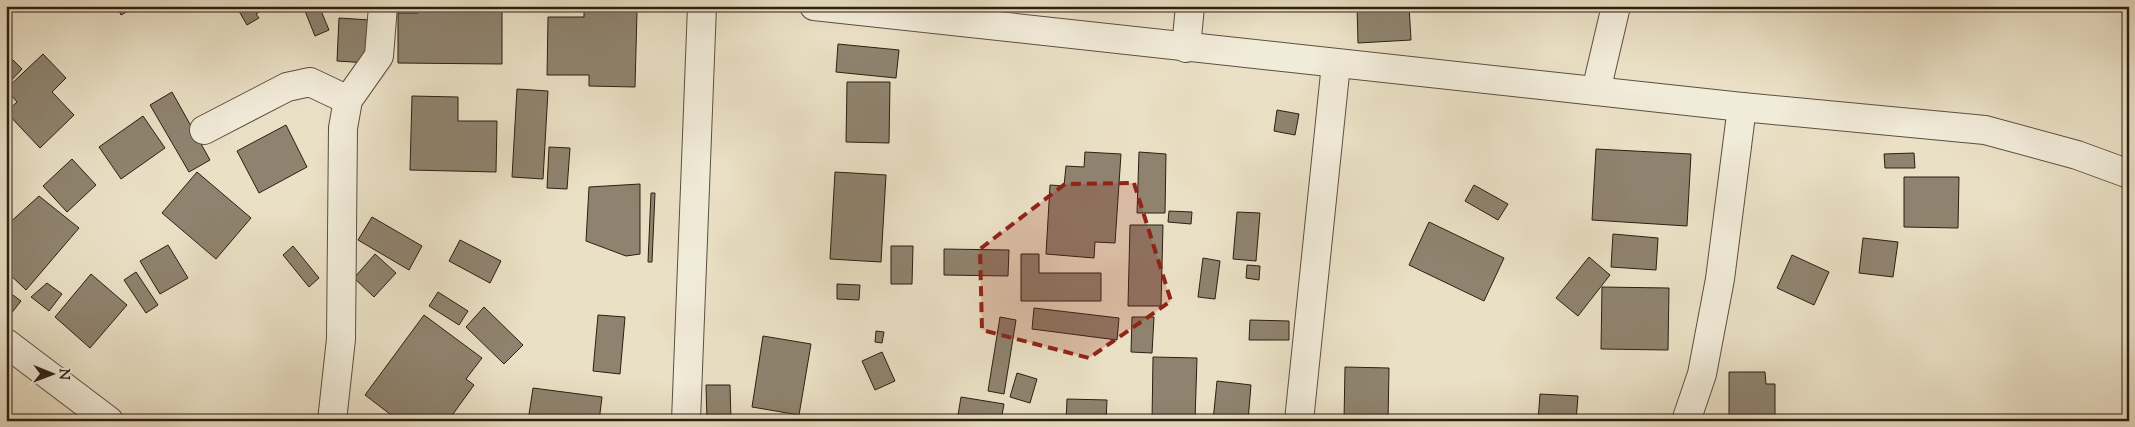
<svg xmlns="http://www.w3.org/2000/svg" width="2135" height="427" font-family="'Sorts Mill Goudy',serif">
  <style>
    .building { fill: #8f836f; stroke: #2c1f12 }
    .lines { fill: none; stroke-linecap: round; stroke-linejoin: round }
    .minor-casing { stroke: #5c4f3f; stroke-width: 30 }
    .minor { stroke: #f1ebd9; stroke-width: 28 }
    .marked { fill: #8f2418; fill-opacity: 0.2; stroke: #8f2418; stroke-width: 4; stroke-dasharray: 10 6; stroke-linejoin: round }
  </style>
  <rect width="100%" height="100%" fill="#eae0c5"/>
  <filter id="stains"><feTurbulence type="fractalNoise" baseFrequency=".004" numOctaves="4"/><feColorMatrix values="0 0 0 0 .2 0 0 0 0 .09 0 0 0 0 .02 0 0 0 .5 -.17"/></filter>
  <radialGradient id="worn" r=".72"><stop offset=".6" stop-color="#630" stop-opacity="0"/><stop offset="1" stop-color="#630" stop-opacity=".3"/></radialGradient>
  <g class="building">
    <path d="M6 6H17L6 18Z"/>
    <path d="M117 6H137L121 15Z"/>
    <path d="M236 6H269L256 14 259 18 247 25Z"/>
    <path d="M303 6H319L329 30 315 36Z"/>
    <path d="M418 6H502V64L398 63V13H418Z"/>
    <path d="M1357 6H1409L1411 40 1358 43Z"/>
    <path d="M584 11H637L635 87 589 86V75H547L548 17H584Z"/>
    <path d="M339 18 370 20 367 63 337 61Z"/>
    <path d="M838 44 899 50 896 78 836 72Z"/>
    <path d="M6 53 22 69 6 86Z"/>
    <path d="M43 54 66 78 52 92 74 115 40 148 6 112 17 102 6 89Z"/>
    <path d="M847 82H890L889 143 846 142Z"/>
    <path d="M517 89 548 91 543 179 512 177Z"/>
    <path d="M172 92 210 160 189 172 150 105Z"/>
    <path d="M412 96 458 97V121H497L496 172 410 170Z"/>
    <path d="M1277 110 1299 114 1295 135 1274 131Z"/>
    <path d="M143 116 165 148 121 179 99 147Z"/>
    <path d="M286 125 307 167 259 193 237 151Z"/>
    <path d="M549 147 570 148 567 189 547 188Z"/>
    <path d="M1596 149 1691 154 1687 226 1592 220Z"/>
    <path d="M1085 152 1121 154 1115 243 1095 242 1094 258 1046 254 1050 185 1064 186 1066 166 1084 167Z"/>
    <path d="M1139 152 1166 154 1165 213H1137Z"/>
    <path d="M1914 153 1915 168H1885L1884 154Z"/>
    <path d="M72 159 96 185 67 212 43 186Z"/>
    <path d="M197 172 251 218 216 259 162 213Z"/>
    <path d="M835 172 886 175 881 262 830 259Z"/>
    <path d="M1904 177H1959L1958 228 1904 227Z"/>
    <path d="M640 184V254L626 256 586 241 589 187Z"/>
    <path d="M1474 185 1508 204 1498 220 1465 201Z"/>
    <path d="M651 193H655L652 262H648Z"/>
    <path d="M39 196 79 228 26 290 6 271V226Z"/>
    <path d="M1169 211 1192 212 1191 224 1168 222Z"/>
    <path d="M1237 212 1260 213 1256 261 1233 259Z"/>
    <path d="M372 217 422 246 409 270 358 240Z"/>
    <path d="M1429 222 1504 258 1484 301 1409 265Z"/>
    <path d="M1130 225H1163L1161 306H1128Z"/>
    <path d="M1613 234 1658 238 1656 270 1611 267Z"/>
    <path d="M1863 238 1898 242 1893 277 1859 273Z"/>
    <path d="M460 240 501 261 490 283 449 261Z"/>
    <path d="M168 245 188 278 160 294 140 261Z"/>
    <path d="M293 246 319 278 309 287 283 255Z"/>
    <path d="M891 246H913L912 284H891Z"/>
    <path d="M944 249 1009 250 1008 276 944 275Z"/>
    <path d="M375 254 396 273 374 297 354 278Z"/>
    <path d="M1021 254H1039V273H1101V301H1021Z"/>
    <path d="M1792 255 1829 272 1814 305 1777 288Z"/>
    <path d="M1589 257 1610 275 1578 316 1556 298Z"/>
    <path d="M1203 258 1220 261 1215 299 1198 297Z"/>
    <path d="M1247 265 1260 266 1259 280 1246 278Z"/>
    <path d="M136 272 158 305 146 313 124 280Z"/>
    <path d="M91 274 127 305 90 348 55 317Z"/>
    <path d="M47 283 62 294 49 311 31 297Z"/>
    <path d="M837 284 860 285 859 300 837 299Z"/>
    <path d="M1602 287 1669 288 1668 350 1601 349Z"/>
    <path d="M6 290 21 301 6 320Z"/>
    <path d="M438 292 468 311 459 325 429 306Z"/>
    <path d="M484 307 523 345 504 364 466 327Z"/>
    <path d="M1034 308 1119 318 1117 340 1032 329Z"/>
    <path d="M424 315 482 358 466 379 474 385 448 421H399L365 395Z"/>
    <path d="M598 315 625 317 620 374 593 371Z"/>
    <path d="M1000 317 1016 320 1004 394 988 391Z"/>
    <path d="M1132 317H1154L1152 353 1131 352Z"/>
    <path d="M1250 320 1289 321V340H1249Z"/>
    <path d="M876 331 884 332 882 343 875 342Z"/>
    <path d="M763 336 811 344 799 415 752 407Z"/>
    <path d="M882 352 895 381 875 390 862 361Z"/>
    <path d="M1153 357 1197 358 1195 421H1152Z"/>
    <path d="M1345 367 1389 368 1388 421H1344Z"/>
    <path d="M1729 372H1765L1766 384H1775V421H1729Z"/>
    <path d="M1017 373 1037 379 1030 403 1010 397Z"/>
    <path d="M1217 381 1251 385 1248 421H1213Z"/>
    <path d="M706 385H730L731 421H707Z"/>
    <path d="M533 388 602 397 599 421H528Z"/>
    <path d="M1540 394 1578 396 1576 421H1538Z"/>
    <path d="M961 397 1004 404 1001 421H957Z"/>
    <path d="M1067 399 1107 400 1106 421H1066Z"/>
  </g>
  <g class="lines">
    <defs>
      <g id="minor">
        <path d="M814 6 1742 107 1985 130 2077 155 2129 174"/>
        <path d="M1186 48 1190 6"/>
        <path d="M1596 91 1616 6"/>
        <path d="M204 130 287 87 310 82 348 100"/>
        <path d="M6 343 109 421"/>
        <path d="M332 421 341 339 343 128 348 100 379 56 383 6"/>
        <path d="M686 421 702 6"/>
        <path d="M1299 421 1336 64"/>
        <path d="M1686 421 1702 374 1720 279 1742 107"/>
      </g>
    </defs>
    <use href="#minor" class="minor-casing"/>
    <use href="#minor" class="minor"/>
  </g>
  <path class="marked" d="M1134 183 1171 301 1089 358 982 330 980 249 1065 184Z"/>
  <rect width="2135" height="427" fill="none" stroke="#eae0c5" stroke-width="25"/>
  <rect x="8" y="8" width="2120" height="412" fill="none" stroke="#2c1f12" stroke-width="2.5"/>
  <rect x="12" y="12" width="2110" height="402" fill="none" stroke="#2c1f12"/>
  <g transform="translate(52 374) rotate(91)" stroke="#f1ebd9" stroke-width="4" paint-order="stroke">
  <path d="M0-4L9 19L0 12L-9 19Z" fill="#2c1f12"/>
  <text y="-8" font-size="14" font-weight="bold" text-anchor="middle" fill="#2c1f12">N</text>
  </g>
  <rect width="100%" height="100%" filter="url(#stains)"/>
  <rect width="100%" height="100%" fill="url(#worn)"/>
</svg>
